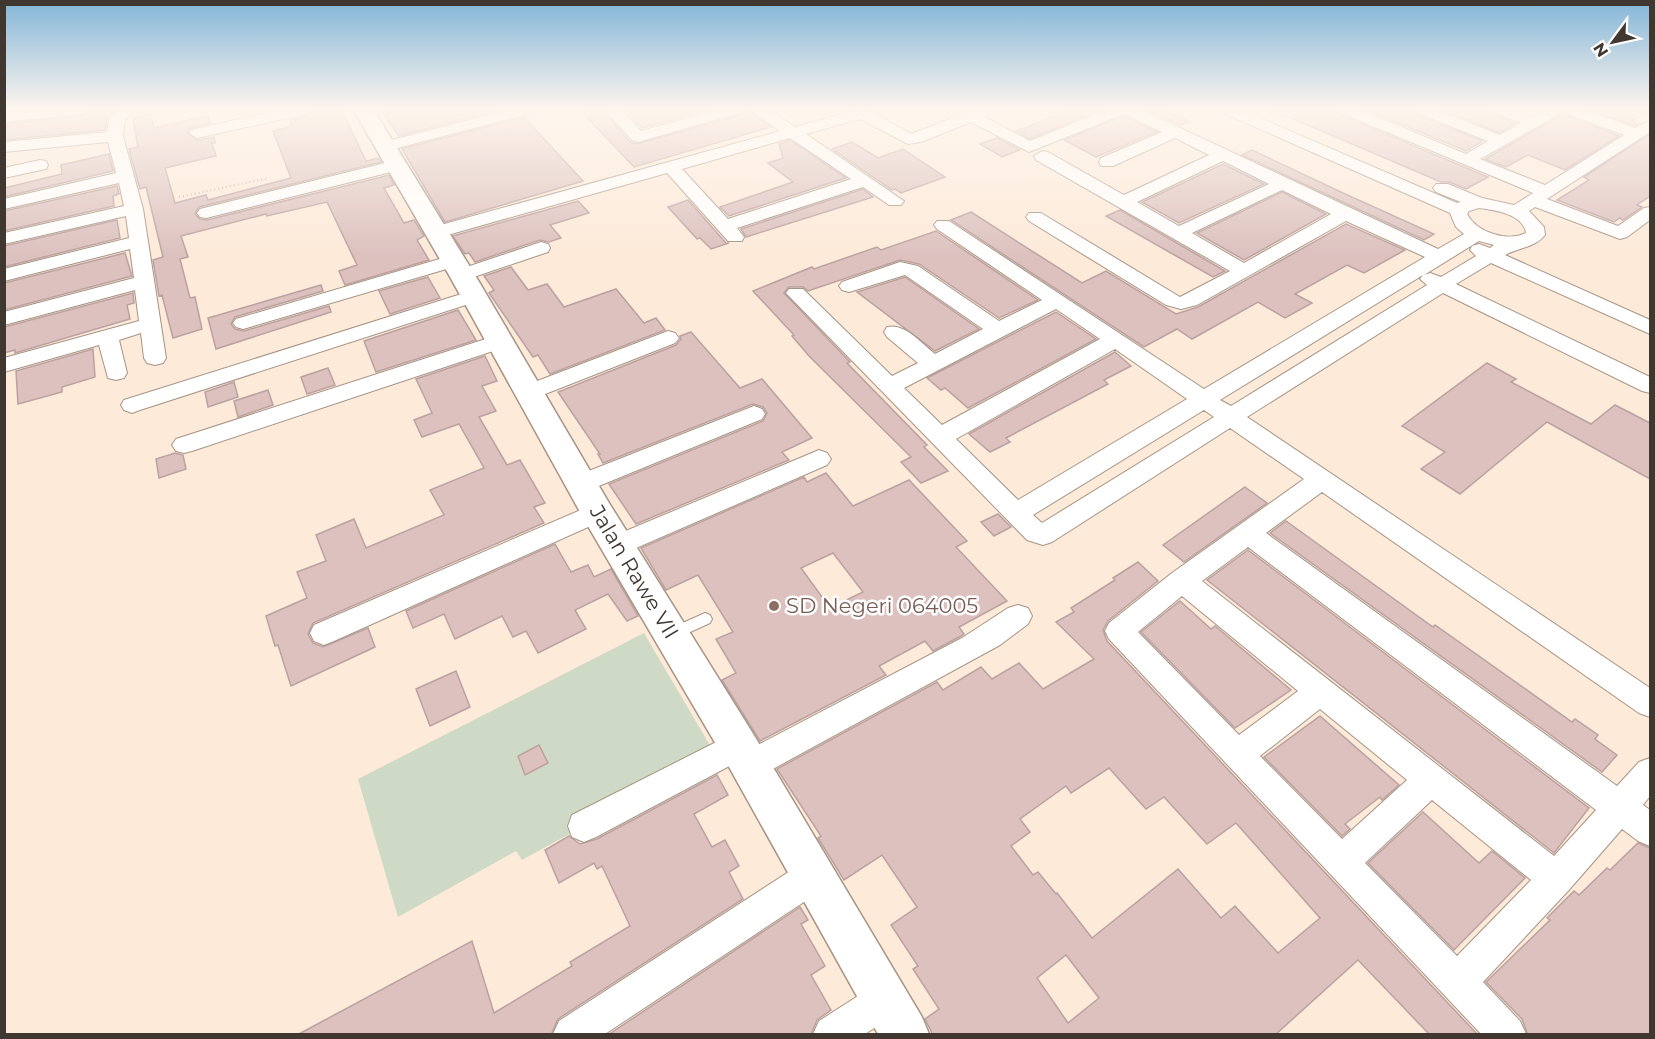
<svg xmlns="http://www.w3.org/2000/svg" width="1655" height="1039" font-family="Montserrat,sans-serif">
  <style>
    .green { fill: #cfdac6 }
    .building { fill: #dcc1bf; stroke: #bba1a0; stroke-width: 1.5; fill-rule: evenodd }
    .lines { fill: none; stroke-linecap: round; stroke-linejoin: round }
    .lane-casing { stroke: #a69484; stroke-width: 2 }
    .street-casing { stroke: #a69484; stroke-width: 2 }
    .secondary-casing { stroke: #a69484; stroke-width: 3 }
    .path { stroke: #baab9d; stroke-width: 2; stroke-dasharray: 1 3; stroke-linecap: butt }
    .lane { fill: #fff; fill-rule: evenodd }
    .street { fill: #fff; fill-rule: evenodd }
    .secondary { fill: #fff; fill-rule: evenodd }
    .education-dot { fill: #8d6e63; stroke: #fff; stroke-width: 2 }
    .labels { text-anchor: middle; stroke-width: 5; stroke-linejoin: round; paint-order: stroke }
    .street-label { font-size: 21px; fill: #3f3730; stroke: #fff }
    .education-label { font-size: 21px; fill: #785e54; stroke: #fff; text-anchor: start }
  </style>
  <rect width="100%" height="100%" fill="#fdead9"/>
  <path class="green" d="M644 633 715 754 522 860 516 851 398 917 358 779Z"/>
  <g class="building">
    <path d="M92 109H116L107 117 105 130 4 140 6 124 82 116Z"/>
    <path d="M316 109H341L366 161 379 158 381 162 199 207 195 214 200 219 207 220 389 175 394 185 384 188 404 223 414 220 424 236 417 240 429 260 345 285 339 271 357 265 327 202 267 216 266 214 181 236 188 257 180 259 190 298 195 297 202 329 173 338 162 295 159 296 153 260 163 257 146 187 140 189 129 149 138 147 133 118 150 114 154 128 208 116 210 123 190 128 187 133 197 140 214 137 215 143H212L216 156 165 168 175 203 206 195 208 200 291 178 273 131 292 126 290 120 307 116Z"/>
    <path d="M380 109H492V112L399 136Z"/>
    <path d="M579 109H602L630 142 637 144 744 114 748 111 771 127 634 167Z"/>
    <path d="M624 109H711L642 128Z"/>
    <path d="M1074 109H1102L1030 139 1016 131Z"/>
    <path d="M1145 109H1163L1190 122 1180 125Z"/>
    <path d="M1270 109H1334L1338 114 1488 177 1466 189 1449 182H1441Z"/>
    <path d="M1364 109H1410L1414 114 1483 141 1466 151Z"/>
    <path d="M1440 109H1487L1491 114 1516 123 1500 133Z"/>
    <path d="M1587 109H1650V111L1631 121 1638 124 1635 126Z"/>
    <path d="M1563 114 1619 136 1565 170 1528 155 1506 167 1485 159Z"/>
    <path d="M1124 116 1157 132 1096 157 1064 140Z"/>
    <path d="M524 117 583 181 445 222 402 149Z"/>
    <path d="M1650 134V196L1637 205 1642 207 1623 220 1620 218 1614 222 1557 200 1589 180 1584 177Z"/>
    <path d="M997 138 1020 150 1002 157 980 144Z"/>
    <path d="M790 140 846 178 729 216 720 207 793 182 768 163 783 158 779 144Z"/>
    <path d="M852 142 878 158 903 149 945 177 901 193 895 189 892 190 832 149Z"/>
    <path d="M1252 150 1343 193 1434 234 1424 240 1242 155Z"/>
    <path d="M109 154 113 171 4 197V188L62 174 61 165Z"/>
    <path d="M1223 164 1264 184 1179 223 1142 202Z"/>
    <path d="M117 186 119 194 113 196 114 206 4 231V211Z"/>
    <path d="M863 189 873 197 746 237 741 229Z"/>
    <path d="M1282 192 1326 214 1244 260 1197 233Z"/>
    <path d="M688 200 726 243H729L711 249 700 238 697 239 668 207Z"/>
    <path d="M578 201 589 213 550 225 561 238 549 242 540 240 475 262 469 253 465 254 453 236Z"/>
    <path d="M1120 210 1225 271 1213 277 1106 216Z"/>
    <path d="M971 212 1082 283 1106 271 1176 314 1198 307 1346 224 1405 250 1364 273 1347 265 1295 294 1312 303 1285 318 1258 302 1192 339 1177 329 1144 347 951 220Z"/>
    <path d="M117 220 120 238 4 267V246Z"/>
    <path d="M936 231 1038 300 999 318 919 264 900 260 808 291 803 287H789L784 293 850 362 847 363 927 445 924 447 948 471 921 483 901 462 911 457 809 356 792 336 794 335 753 291 812 267 814 269 877 247 881 250Z"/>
    <path d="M125 253 132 276 4 310V283Z"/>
    <path d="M511 267 528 290 547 284 564 307 616 289 644 323 656 318 665 330 550 374 538 355 533 357 489 293 494 290 484 276Z"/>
    <path d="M428 277 440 298 390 314 379 291Z"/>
    <path d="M905 277 979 329 935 351 857 292Z"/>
    <path d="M321 285 323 291 235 317 231 324 235 329 244 331 329 306 331 312 216 349 208 318Z"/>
    <path d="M133 293 134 303 127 305 130 319 15 353V350L4 353V327Z"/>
    <path d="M458 310 476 340 376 372 364 341Z"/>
    <path d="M1056 312 1096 339 968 408 945 388 941 390 927 378Z"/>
    <path d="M691 332 740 388 762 379 812 438 782 452 789 460 636 524 609 484 763 421 767 413 763 407 753 404 603 463 598 454H600L558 392 676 345 681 339 680 336Z"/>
    <path d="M93 349 95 377 62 387V392L18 404 16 371Z"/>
    <path d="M1115 352 1131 366 1104 380 1108 384 1006 438 1010 442 990 452 969 434Z"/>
    <path d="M485 356 497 381 482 386 496 411 479 417 507 465 520 460 545 503 534 507 544 523 313 623 308 634 313 643 323 647 368 628 375 647 291 686 278 645 275 646 266 616 307 598 297 572 326 561 316 535 354 519 366 548 444 515 430 490 484 468 459 424 422 437 414 420 432 413 416 379Z"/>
    <path d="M1487 363 1516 379 1511 382 1591 424 1615 405 1650 423V479L1547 422 1460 494 1421 469 1445 452 1402 426Z"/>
    <path d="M328 368 335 385 307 394 301 377Z"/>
    <path d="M234 382 238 397 208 407 205 392Z"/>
    <path d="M268 390 273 405 238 417 234 401Z"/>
    <path d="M175 453 183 455 186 469 159 478 156 459Z"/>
    <path d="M826 473 853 506 909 480 967 541 956 547 1007 601 959 627 964 634 961 636 933 651 925 641 879 666 886 675 760 741 722 680 736 673 716 639 733 632 698 575 666 590 641 548 804 477 807 482ZM833 553 863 592 830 608 801 568Z"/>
    <path d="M1245 487 1267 503 1184 562 1163 545Z"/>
    <path d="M998 514 1011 527 994 536 981 522Z"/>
    <path d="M1286 521 1433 627 1435 625 1572 722 1575 719 1598 735 1595 739 1617 755 1602 772 1270 533Z"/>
    <path d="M555 544 571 572 588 565 594 577 611 569 638 616 627 621 608 594 575 610 586 629 538 653 526 631 513 637 502 616 455 639 444 614 413 628 406 611Z"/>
    <path d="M1248 550 1589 808 1554 853 1207 580Z"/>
    <path d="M1138 562 1158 581 1108 621 1103 630 1107 641 1478 1035H1430L1358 960 1275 1035H933L925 1019 939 1009 913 969 918 966 891 925 917 907 882 855 844 880 818 838 821 836 777 769 937 682 943 690 981 667 992 679 1019 663 1043 689 1094 659 1056 622 1074 612 1071 608 1115 580 1113 578ZM1109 768 1146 809 1164 797 1207 844 1236 823 1320 918 1278 953 1235 906 1221 918 1178 869 1092 938 1057 893 1056 894 1038 872 1033 875 1011 846 1030 832 1020 819 1066 786 1071 793ZM1066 955 1099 998 1068 1023 1037 978Z"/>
    <path d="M1180 601 1211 629 1215 626 1291 690 1235 728 1141 632Z"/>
    <path d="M456 671 470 707 430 726 416 689Z"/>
    <path d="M1320 716 1399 785 1382 800 1380 797 1345 824 1350 829 1342 836 1264 757Z"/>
    <path d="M539 745 548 763 525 775 518 756Z"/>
    <path d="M717 775 728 795 694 814 712 847 725 840 739 866 729 872 743 899 558 1019 551 1035H297L472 941 494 1013 572 966 570 962 630 926 602 866 597 869 594 863 559 883 545 850 569 836 580 844 597 839Z"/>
    <path d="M1423 812 1479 863 1492 851 1525 878 1454 950 1368 863Z"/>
    <path d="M1638 843 1650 848V1035H1528L1522 1019 1486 982 1550 920 1547 918 1574 891 1579 895 1607 868 1610 870Z"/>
    <path d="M800 907 808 920 801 924 825 966 811 975 831 1010 817 1020 811 1035H608Z"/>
  </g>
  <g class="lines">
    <defs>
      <path id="lane" d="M705 613 710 615 712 619 710 623 677 638 672 640 667 638 665 634 667 630Z"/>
      <g id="street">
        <path d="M35 109H90L82 114 4 122V112Z"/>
        <path d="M119 109H136L125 120 123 136 143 209 166 358 163 363 155 365 147 363 144 358 141 333 119 340 127 373 124 378 116 380 108 378 99 345 4 372V358L139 321 135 290 4 325V312L134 278 130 249 4 281V269L129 238 126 216 4 244V233L124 206 119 183 4 209V199L116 173 108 142 4 152V142L107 132 109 119Z"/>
        <path d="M284 109H314L306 114 197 138 189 133 191 130Z"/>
        <path d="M512 109H539L536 112 386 151 378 146 380 143Z"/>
        <path d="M604 109H621L641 131 720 109H746L743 112 638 142 632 140Z"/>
        <path d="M749 109H768L795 127 860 109 874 113 911 134 976 109H998L985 117 1030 141 1108 109H1140L1438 249 1464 234 1456 227 1450 213 1221 112 1218 109H1239L1457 203 1461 202 1436 192 1433 188 1436 184H1448L1482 198 1514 205 1533 193 1339 112 1336 109H1358L1466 154 1488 141 1415 112 1412 109H1434L1500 135 1521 123 1492 112 1489 109H1512L1533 116C1566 98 1602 116 1635 128L1650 120V132L1547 199 1618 226 1644 208 1650 207V220L1627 237 1620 239 1535 207 1529 211 1544 227 1545 235C1536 247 1518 248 1505 255L1650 320V334L1491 263 1456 284 1650 377V393L1642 391 1443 293 1247 417 1650 688V717L1639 713 1322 492 1266 533 1617 786 1639 762 1650 758V796L1643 805 1650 810V846L1638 841 1622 829 1568 891 1483 982 1520 1021 1526 1034H1481L1109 639 1105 631 1109 623 1172 573 1304 479 1230 428 1052 542 1043 545 1027 540 786 293 789 289H803L892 376 918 363 887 337 884 332 887 327C905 323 921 343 935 354L983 329 905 275 849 292 842 290 839 286 842 282 900 262 918 266 999 321 1042 300 937 229 934 225 937 221H949L1204 389 1425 257 1346 221 1197 305 1181 309 1166 305 1029 221 1026 217 1029 213H1041L1180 297 1230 271 1036 160 1034 156 1042 151 1048 152 1124 195 1209 155 1175 138 1113 166H1101L1099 162 1101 158 1162 132 1124 114 1029 152 971 122 921 142 908 144 860 119 806 134 904 201 901 205H889L863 187 737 228 744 237 742 241H728L667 173 437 238 430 236 428 232 430 228 780 131ZM1563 112 1624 135 1545 185 1480 159ZM790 138 851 179 728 219 682 169ZM1223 161 1269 184 1179 226 1137 202ZM1282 190 1331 214 1244 263 1192 233ZM1479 208C1495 210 1523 214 1526 233 1508 242 1477 233 1467 214L1469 211ZM1479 241 1494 245 1490 248 1479 244 1472 246 1470 250 1476 256 1441 277 1430 273 1424 275ZM1423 275 1420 279 1427 285 1231 406 1220 400ZM1056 309 1100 339 942 425 904 388ZM1115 349 1187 399 1018 500 956 439ZM1204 410 1214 417 1042 523 1033 515ZM1248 547 1596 810 1554 856 1202 581ZM1182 596 1298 691 1239 735 1138 632ZM1320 709 1407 780 1342 839 1260 756ZM1432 800 1531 880 1457 956 1365 863Z"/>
        <path d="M40 160 46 161 48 165 46 169 4 178V168Z"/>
        <path d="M397 160 403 161 405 165 403 169 206 218 200 217 197 213 200 209Z"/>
        <path d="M541 242 548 244 550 248 548 252 462 281 455 279 452 275 455 271Z"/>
        <path d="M453 255 460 257 463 261 460 265 250 327 243 329 236 327 233 323 236 319Z"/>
        <path d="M474 290 481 292 484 296 481 300 140 410 132 413 124 410 121 405 124 400Z"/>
        <path d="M668 331 675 333 679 338 675 343 535 398 527 400 519 398 516 393 519 388Z"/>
        <path d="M498 335 505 337 509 342 505 347 192 451 184 453 176 451 172 445 176 439Z"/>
        <path d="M754 406 762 409 765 414 762 419 589 490 580 493 571 490 568 484 571 478Z"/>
        <path d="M819 450 827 453 831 459 827 465 627 552 618 555 609 552 605 545 609 538Z"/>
        <path d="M597 503 606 505 610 512 606 519 334 641 324 645 314 641 310 633 314 625Z"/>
        <path d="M1018 605 1028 608 1032 616 1028 624 1000 645 760 776 749 781 738 776 733 766 735 763 596 837 584 842 572 837 568 826 572 815 738 731 749 735 754 745 752 748 962 638 1008 608Z"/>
        <path d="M813 859 825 864 830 876 825 888 605 1034H553L559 1021 801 864Z"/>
        <path d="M885 981 898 987 904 1000 898 1013 865 1034H813L819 1021 872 987Z"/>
      </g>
      <path id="secondary" d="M353 109H373L475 275 609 503 752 732 922 1017 929 1034H878L724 758 585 521 449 275Z"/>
    </defs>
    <use href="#lane" class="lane-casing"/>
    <use href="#street" class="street-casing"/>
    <use href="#secondary" class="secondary-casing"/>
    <path class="path" d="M179 197 269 178"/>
    <use href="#lane" class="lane"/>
    <use href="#street" class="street"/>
    <use href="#secondary" class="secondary"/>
  </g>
  <linearGradient id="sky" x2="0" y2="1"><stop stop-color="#83b5d7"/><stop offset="0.43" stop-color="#fef6ee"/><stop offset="1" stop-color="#fef6ee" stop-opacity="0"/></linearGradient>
  <rect width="1655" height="255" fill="url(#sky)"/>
  <circle class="education-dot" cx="774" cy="606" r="6"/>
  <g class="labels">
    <g class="street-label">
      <text transform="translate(634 572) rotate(59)" y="7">Jalan Rawe VII</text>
    </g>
    <g class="education-label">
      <text x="786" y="613">SD Negeri 064005</text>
    </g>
  </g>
  <rect width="1655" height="1039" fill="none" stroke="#3f3730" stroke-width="12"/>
  <g transform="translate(1613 42) rotate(237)" stroke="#ffffff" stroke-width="4.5" paint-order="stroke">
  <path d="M0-4.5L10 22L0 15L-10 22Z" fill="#3f3730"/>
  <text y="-9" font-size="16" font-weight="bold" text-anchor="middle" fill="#3f3730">N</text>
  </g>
</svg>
